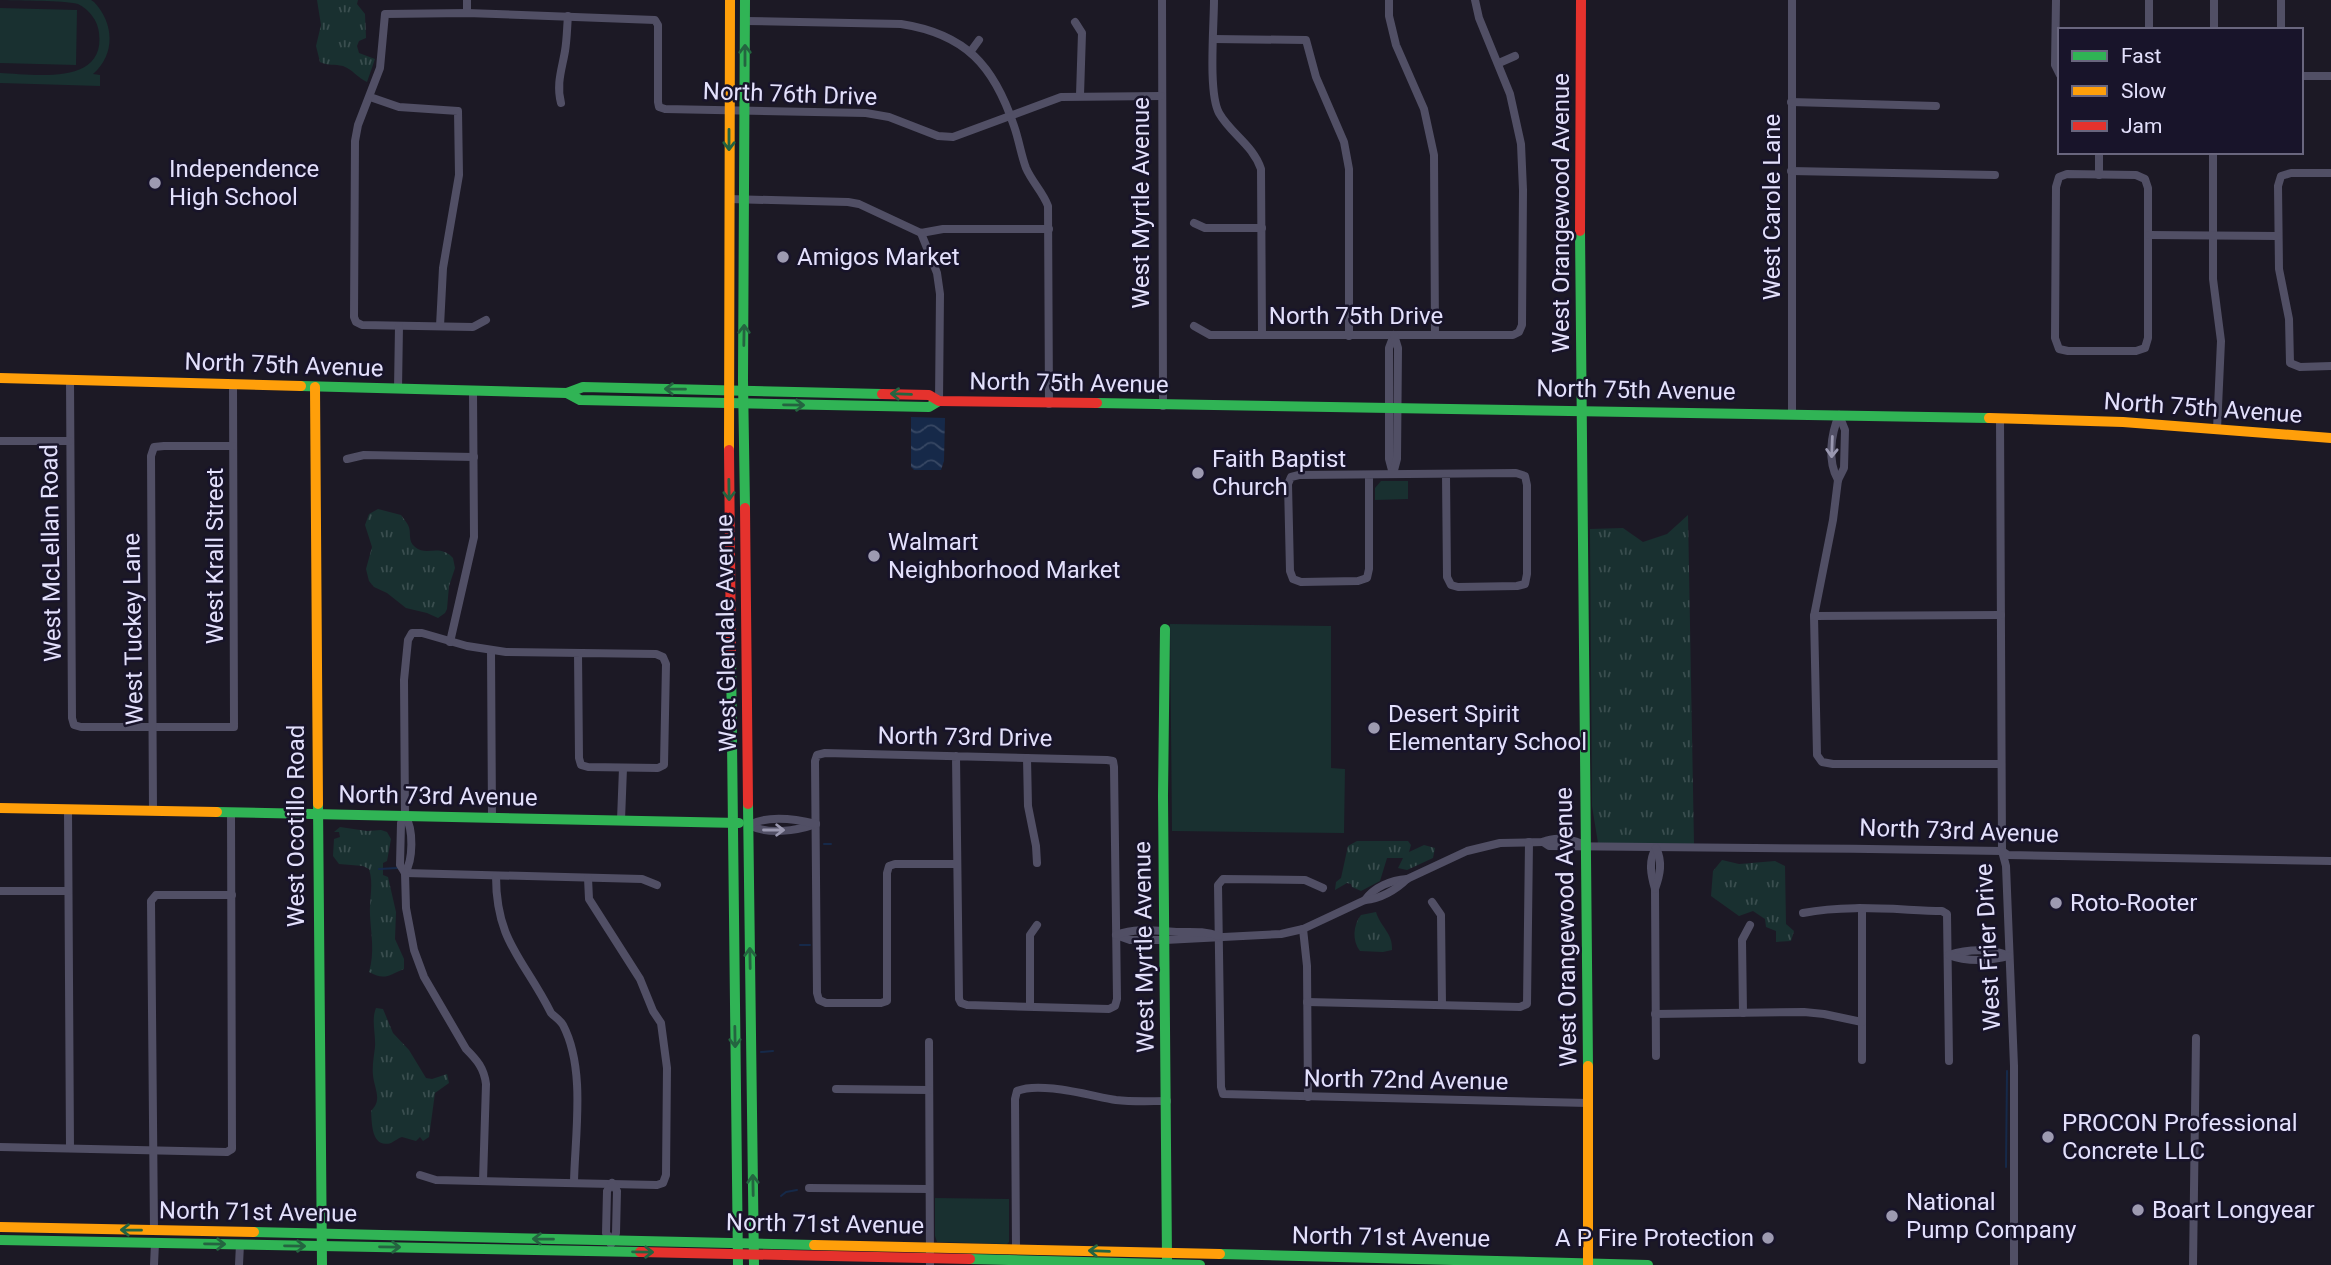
<svg xmlns="http://www.w3.org/2000/svg" width="2331" height="1265" font-family="Roboto,sans-serif">
  <style>
    .grass { fill: url(#grass-tufts) }
    .park { fill: #193030 }
    .water { fill: url(#water-waves) }
    .lines { fill: none; stroke-linecap: round; stroke-linejoin: round }
    .stream { stroke: #162949; stroke-width: 2 }
    .street { stroke: #514f65; stroke-width: 8 }
    .fast { stroke: #30b455; stroke-width: 10 }
    .slow { stroke: #ff9f0a; stroke-width: 10 }
    .jam { stroke: #e5322d; stroke-width: 10 }
    .oneway { stroke: #246440 }
    .oneway2 { stroke: #9a98b0 }
    .poi-dot { fill: #9d9ab1; stroke: #18142a; stroke-width: 2.5 }
    .labels { text-anchor: middle; stroke-width: 5; stroke-linejoin: round; paint-order: stroke }
    .street-label { font-size: 24px; fill: #e3e0fc; stroke: #18142a }
    .poi-label { font-size: 24px; fill: #e3e0fc; stroke: #18142a; text-anchor: start }
  </style>
  <defs>
    <pattern id="grass-tufts" width="24" height="20" patternUnits="userSpaceOnUse" patternTransform="scale(1.75)"><rect width="24" height="20" fill="#193030"/><path d="M3 7l-1-3M5 7V3M7 7l1-3M15 17l-1-3M17 17v-4M19 17l1-3" fill="none" stroke="#3a4e4f"/></pattern>
    <pattern id="water-waves" width="16" height="10" patternUnits="userSpaceOnUse" patternTransform="scale(1.75)"><rect width="16" height="10" fill="#162949"/><path d="M0 5q4-4 8 0t8 0" fill="none" stroke="#384864"/></pattern>
  </defs>
  <rect width="100%" height="100%" fill="#1c1925"/>
  <g class="grass">
    <path d="M317 0H358L357 4 365 14 366 38 359 41 357 46 359 53 375 59 367 82C358 78 352 69 343 66 335 64 328 66 320 62L316 46 321 25Z"/>
    <path d="M378 509 401 515C403 518 406 521 408 525 412 532 407 541 415 547 427 557 439 543 453 558L455 568 449 586 447 609 445 613 438 618 427 613 406 608 387 593 374 587 369 581 366 569 372 547 365 525 369 514Z"/>
    <path d="M1688 515 1694 844 1598 843 1592 806 1590 529 1623 528 1643 542 1667 534Z"/>
    <path d="M340 827 367 831 381 830 387 832 391 839 387 861 383 863V875L388 877 396 912 395 939 404 959V969C389 975 385 981 369 972 375 952 371 935 370 915 369 899 374 884 369 869L363 866 339 864 333 856 334 839 340 837 339 832H334Z"/>
    <path d="M1357 841H1408L1411 845 1409 852 1424 845 1435 848 1433 858 1407 870 1398 868 1403 858H1387L1380 881 1361 891 1352 887 1351 884 1347 883 1335 890 1336 882 1341 878 1348 846Z"/>
    <path d="M1722 860 1739 864 1775 861 1785 866 1786 924 1794 931 1791 941 1776 942V931L1766 927 1765 919 1753 911 1739 916 1711 896 1713 871Z"/>
    <path d="M1376 912C1381 928 1393 933 1392 950L1383 952 1360 951C1352 941 1353 925 1361 915Z"/>
    <path d="M376 1008 383 1009 393 1033 409 1050 426 1078 432 1079 447 1074 449 1083 435 1093 429 1137 423 1141 420 1137 416 1141 402 1137C398 1138 395 1141 391 1143 371 1149 372 1122 371 1111 383 1100 374 1088 373 1075 372 1066 374 1056 375 1047 376 1034 371 1020 376 1008Z"/>
  </g>
  <g class="park">
    <path d="M2 0H91L94 2C114 23 116 54 93 74L100 75V86L0 83V73C31 74 106 87 99 33 98 21 89 9 78 4 62 0 21 1 2 0Z"/>
    <path d="M0 8 77 10 76 65 0 63Z"/>
    <path d="M1381 481H1408V499L1375 500V488Z"/>
    <path d="M1170 624 1331 626V768L1345 769 1344 833 1172 831Z"/>
    <path d="M935 1198 1009 1199V1242L1007 1244 937 1242 935 1236Z"/>
  </g>
  <path class="water" d="M911 417 945 418 944 461 941 470H914L911 467Z"/>
  <g class="lines">
    <g class="stream">
      <path d="M824 844H831"/>
      <path d="M379 869 397 868"/>
      <path d="M800 945H810"/>
      <path d="M761 1052 773 1051"/>
      <path d="M2006 1167 2007 1071"/>
      <path d="M781 1196 786 1192 797 1190"/>
    </g>
    <g class="street">
      <path d="M1162 0 1163 406"/>
      <path d="M1214 0C1214 26 1208 93 1219 113 1231 134 1253 145 1261 169L1262 335"/>
      <path d="M1389 0V16L1396 45 1424 109 1434 155 1435 335"/>
      <path d="M1792 0V414"/>
      <path d="M2056 0 2055 65 2060 75"/>
      <path d="M467 13V0"/>
      <path d="M745 21 901 24C966 34 994 66 1014 126 1019 140 1021 155 1026 168 1032 182 1043 192 1048 206L1049 404"/>
      <path d="M1075 22 1082 33 1080 95"/>
      <path d="M2149 30V0"/>
      <path d="M2214 30V0"/>
      <path d="M2281 30V0"/>
      <path d="M1214 39 1306 40 1316 77 1344 142 1349 169V336"/>
      <path d="M971 51 979 40"/>
      <path d="M1499 63 1515 56"/>
      <path d="M2301 76H2331"/>
      <path d="M370 97 399 107 458 111 459 175 443 268 440 326"/>
      <path d="M1791 102 1936 106"/>
      <path d="M561 103C556 84 562 69 565 51 567 39 567 27 568 16"/>
      <path d="M2099 152V175"/>
      <path d="M2213 152V279L2221 341 2217 429"/>
      <path d="M1791 171 1995 175"/>
      <path d="M2331 173H2291L2281 176 2278 186 2279 269 2289 319 2290 363 2300 367 2331 366"/>
      <path d="M2067 174 2136 175 2145 179 2148 188V338L2145 348 2136 351H2068L2059 349 2055 338 2056 187 2059 177Z"/>
      <path d="M729 199 848 202 859 204 921 233 943 229H1049"/>
      <path d="M1194 223 1205 228H1262"/>
      <path d="M921 233 937 273 940 294 939 401"/>
      <path d="M2149 235 2278 236"/>
      <path d="M486 320 473 327 362 325 356 322 354 317 355 141 358 125 380 68 385 14 467 13 655 20 658 25V102L659 107 665 109 866 113 889 117 938 136 953 137 1061 97 1161 96"/>
      <path d="M1194 326 1210 335H1513L1519 332 1522 325 1523 190 1521 144 1510 94 1479 18 1475 0"/>
      <path d="M70 380 72 718 74 725 81 727H234L233 384"/>
      <path d="M398 389 399 326"/>
      <path d="M1839 415 1845 430 1844 468 1838 480 1833 520 1814 616 1817 755 1822 762 1833 764H2001"/>
      <path d="M2000 418 2002 851 2006 866 2014 1066V1265"/>
      <path d="M0 441H69"/>
      <path d="M347 459 364 455 474 457"/>
      <path d="M1393 474 1389 459V348L1394 335"/>
      <path d="M1393 474 1397 459 1398 348 1394 335"/>
      <path d="M1369 475V569L1367 578 1358 581 1301 582 1293 579 1290 571 1288 484 1291 477 1299 475 1516 473 1525 476 1527 485V574L1525 584 1517 586 1458 587 1451 585 1447 577 1446 475"/>
      <path d="M1838 480C1827 461 1831 434 1839 415"/>
      <path d="M1814 616 2001 615"/>
      <path d="M450 642 474 537 473 391"/>
      <path d="M491 650 492 818"/>
      <path d="M956 756 959 999 961 1003 967 1005 1109 1009 1115 1006 1117 999 1114 767 1113 761 1107 760 825 753 817 755 815 761 817 993 819 1000 826 1003H881L887 1001V873L889 866 895 864H957"/>
      <path d="M1027 758 1028 806 1036 846 1037 863"/>
      <path d="M68 810 70 1148"/>
      <path d="M153 811 151 456 154 447 164 446H233"/>
      <path d="M621 820 623 768"/>
      <path d="M749 825C768 835 796 831 816 824"/>
      <path d="M749 825C768 815 796 819 816 824"/>
      <path d="M1543 842 1549 846C1699 848 1851 848 2002 851L2008 855 2331 861"/>
      <path d="M1656 848C1648 861 1651 875 1655 889L1656 1056"/>
      <path d="M405 873 642 879 657 885"/>
      <path d="M405 873C413 860 414 829 405 816"/>
      <path d="M496 876C496 942 524 959 551 1013 555 1017 560 1020 563 1025 586 1069 575 1134 574 1182"/>
      <path d="M1323 888 1305 880 1223 879 1218 885 1221 1087 1223 1094 1588 1103"/>
      <path d="M1655 889C1660 875 1663 862 1656 848"/>
      <path d="M0 891H68"/>
      <path d="M1365 900C1374 887 1391 880 1407 879"/>
      <path d="M1432 902 1441 915 1442 1005"/>
      <path d="M1862 910V1060"/>
      <path d="M1803 913C1848 904 1897 910 1942 911L1947 914 1949 1061"/>
      <path d="M1303 929 1307 966 1308 1097"/>
      <path d="M1116 935 1130 940H1165L1281 934 1303 929 1365 900C1380 899 1396 890 1407 879L1467 851 1500 843 1543 842C1556 836 1574 839 1586 846"/>
      <path d="M1116 935C1138 927 1157 931 1179 932 1193 932 1205 931 1219 936"/>
      <path d="M1949 955C1967 949 1992 948 2009 956"/>
      <path d="M1949 955C1966 962 1991 961 2009 956"/>
      <path d="M1307 1002 1520 1007 1527 1004 1529 842"/>
      <path d="M1030 1006V935L1037 925"/>
      <path d="M1743 1013 1742 940 1750 925"/>
      <path d="M1655 1014 1804 1012 1824 1014 1862 1022"/>
      <path d="M929 1042 930 1265"/>
      <path d="M836 1089 929 1090"/>
      <path d="M0 1147 227 1152 232 1149 231 813"/>
      <path d="M420 1175 436 1180 657 1185 663 1183 666 1175 667 1068 661 1023 653 1011 640 979 589 899 588 878"/>
      <path d="M483 1181 486 1084C484 1068 477 1060 466 1049L424 977 414 950 406 908 405 873 400 865 401 823 405 816 404 680 408 640 412 633H422L467 646 506 652 656 654 663 657 666 664 664 765 658 768 588 767 581 765 579 758 578 653"/>
      <path d="M809 1188 929 1189"/>
      <path d="M154 1231 151 901 156 895H232"/>
      <path d="M611 1240 606 1233 607 1191 612 1183"/>
      <path d="M611 1244 616 1233 617 1191 612 1183"/>
      <path d="M1016 1249 1015 1099 1017 1091C1040 1081 1091 1096 1116 1100 1133 1102 1150 1101 1167 1101"/>
      <path d="M154 1265 155 1243"/>
      <path d="M239 1265 240 1244"/>
      <path d="M2193 1265 2196 1038"/>
    </g>
    <g class="fast">
      <path d="M1580 231 1588 1066"/>
      <path d="M301 386 567 393 583 387 882 394"/>
      <path d="M567 393 580 400 929 407 939 401"/>
      <path d="M1097 403 1989 418"/>
      <path d="M745 508 743 380 745 0"/>
      <path d="M1165 629 1163 796 1167 1260"/>
      <path d="M731 654 738 1265"/>
      <path d="M318 804 322 1265"/>
      <path d="M748 804 754 1265"/>
      <path d="M217 812 739 823"/>
      <path d="M254 1232 814 1245"/>
      <path d="M0 1240 640 1252"/>
      <path d="M1220 1254 1648 1265"/>
      <path d="M970 1259 1200 1265"/>
    </g>
    <g class="slow">
      <path d="M0 378 301 386"/>
      <path d="M315 387 318 804"/>
      <path d="M1989 418 2123 422 2331 438"/>
      <path d="M729 450 730 0"/>
      <path d="M0 808 217 812"/>
      <path d="M0 1227 254 1232"/>
      <path d="M814 1245 1220 1254"/>
      <path d="M1588 1265V1066"/>
    </g>
    <g class="jam">
      <path d="M1580 231 1581 0"/>
      <path d="M882 394 929 395 939 401 1097 403"/>
      <path d="M729 450 731 654"/>
      <path d="M745 508 748 804"/>
      <path d="M640 1252 970 1259"/>
    </g>
  </g>
  <defs><path id="oneway-shaft" d="M-6 0H5M1.5-3L5.5 0L1.5 3" fill="none" stroke-width="1.6" stroke-linecap="round" stroke-linejoin="round" transform="scale(1.75)"/></defs>
  <g class="oneway">
    <use href="#oneway-shaft" transform="translate(745 55) rotate(-90)"/>
    <use href="#oneway-shaft" transform="translate(729 140) rotate(90)"/>
    <use href="#oneway-shaft" transform="translate(744 335) rotate(-89)"/>
    <use href="#oneway-shaft" transform="translate(675 389) rotate(-179)"/>
    <use href="#oneway-shaft" transform="translate(901 394) rotate(-178)"/>
    <use href="#oneway-shaft" transform="translate(794 405) rotate(1)"/>
    <use href="#oneway-shaft" transform="translate(729 490) rotate(89)"/>
    <use href="#oneway-shaft" transform="translate(750 958) rotate(-91)"/>
    <use href="#oneway-shaft" transform="translate(735 1037) rotate(89)"/>
    <use href="#oneway-shaft" transform="translate(753 1185) rotate(-91)"/>
    <use href="#oneway-shaft" transform="translate(131 1230) rotate(-179)"/>
    <use href="#oneway-shaft" transform="translate(543 1239) rotate(-179)"/>
    <use href="#oneway-shaft" transform="translate(215 1244) rotate(1)"/>
    <use href="#oneway-shaft" transform="translate(295 1246) rotate(1)"/>
    <use href="#oneway-shaft" transform="translate(390 1247) rotate(1)"/>
    <use href="#oneway-shaft" transform="translate(1099 1251) rotate(-178)"/>
    <use href="#oneway-shaft" transform="translate(643 1252) rotate(1)"/>
  </g>
  <g class="oneway2">
    <use href="#oneway-shaft" transform="translate(1832 447) rotate(92)"/>
    <use href="#oneway-shaft" transform="translate(774 830)"/>
  </g>
  <g class="poi-dot">
    <circle cx="155" cy="183" r="7"/>
    <circle cx="783" cy="257" r="7"/>
    <circle cx="1198" cy="473" r="7"/>
    <circle cx="874" cy="556" r="7"/>
    <circle cx="1374" cy="728" r="7"/>
    <circle cx="2056" cy="903" r="7"/>
    <circle cx="2048" cy="1137" r="7"/>
    <circle cx="2138" cy="1210" r="7"/>
    <circle cx="1892" cy="1216" r="7"/>
    <circle cx="1768" cy="1238" r="7"/>
  </g>
  <g class="labels">
    <g class="street-label">
      <text transform="translate(790 94) rotate(2)" y="8">North 76th Drive</text>
      <text transform="translate(1141 203) rotate(-90)" y="8">West Myrtle Avenue</text>
      <text transform="translate(1772 207) rotate(-90)" y="8">West Carole Lane</text>
      <text transform="translate(1561 213) rotate(-90)" y="8">West Orangewood Avenue</text>
      <text x="1356" y="324">North 75th Drive</text>
      <text transform="translate(284 365) rotate(2)" y="8">North 75th Avenue</text>
      <text transform="translate(1069 383) rotate(1)" y="8">North 75th Avenue</text>
      <text transform="translate(1636 390) rotate(1)" y="8">North 75th Avenue</text>
      <text transform="translate(2203 408) rotate(4)" y="8">North 75th Avenue</text>
      <text transform="translate(51 553) rotate(-91)" y="8">West McLellan Road</text>
      <text transform="translate(215 556) rotate(-90)" y="8">West Krall Street</text>
      <text transform="translate(133 629) rotate(-91)" y="8">West Tuckey Lane</text>
      <text transform="translate(726 633) rotate(-91)" y="8">West Glendale Avenue</text>
      <text transform="translate(965 737) rotate(1)" y="8">North 73rd Drive</text>
      <text transform="translate(438 796) rotate(1)" y="8">North 73rd Avenue</text>
      <text transform="translate(296 826) rotate(-90)" y="8">West Ocotillo Road</text>
      <text transform="translate(1959 831) rotate(2)" y="8">North 73rd Avenue</text>
      <text transform="translate(1566 927) rotate(-91)" y="8">West Orangewood Avenue</text>
      <text transform="translate(1144 947) rotate(-91)" y="8">West Myrtle Avenue</text>
      <text transform="translate(1988 947) rotate(-93)" y="8">West Frier Drive</text>
      <text transform="translate(1406 1080) rotate(1)" y="8">North 72nd Avenue</text>
      <text transform="translate(258 1212) rotate(1)" y="8">North 71st Avenue</text>
      <text transform="translate(825 1224) rotate(1)" y="8">North 71st Avenue</text>
      <text transform="translate(1391 1237) rotate(1)" y="8">North 71st Avenue</text>
    </g>
    <g class="poi-label">
      <text x="169" y="177">Independence<tspan x="169" dy="28">High School</tspan></text>
      <text x="797" y="265">Amigos Market</text>
      <text x="1212" y="467">Faith Baptist<tspan x="1212" dy="28">Church</tspan></text>
      <text x="888" y="550">Walmart<tspan x="888" dy="28">Neighborhood Market</tspan></text>
      <text x="1388" y="722">Desert Spirit<tspan x="1388" dy="28">Elementary School</tspan></text>
      <text x="2070" y="911">Roto-Rooter</text>
      <text x="2062" y="1131">PROCON Professional<tspan x="2062" dy="28">Concrete LLC</tspan></text>
      <text x="1906" y="1210">National<tspan x="1906" dy="28">Pump Company</tspan></text>
      <text x="2152" y="1218">Boart Longyear</text>
      <text x="1754" y="1246" text-anchor="end">A P Fire Protection</text>
    </g>
  </g>
  <rect x="2058" y="28" width="245" height="126" fill="#18142a" stroke="#69667e" stroke-width="2"/>
  <rect x="2072" y="51" width="35" height="10" fill="#30b455" stroke="#69667e" stroke-width="2"/>
  <text x="2121" y="63" font-size="21" fill="#e3e0fc">Fast</text>
  <rect x="2072" y="86" width="35" height="10" fill="#ff9f0a" stroke="#69667e" stroke-width="2"/>
  <text x="2121" y="98" font-size="21" fill="#e3e0fc">Slow</text>
  <rect x="2072" y="121" width="35" height="10" fill="#e5322d" stroke="#69667e" stroke-width="2"/>
  <text x="2121" y="133" font-size="21" fill="#e3e0fc">Jam</text>
</svg>
